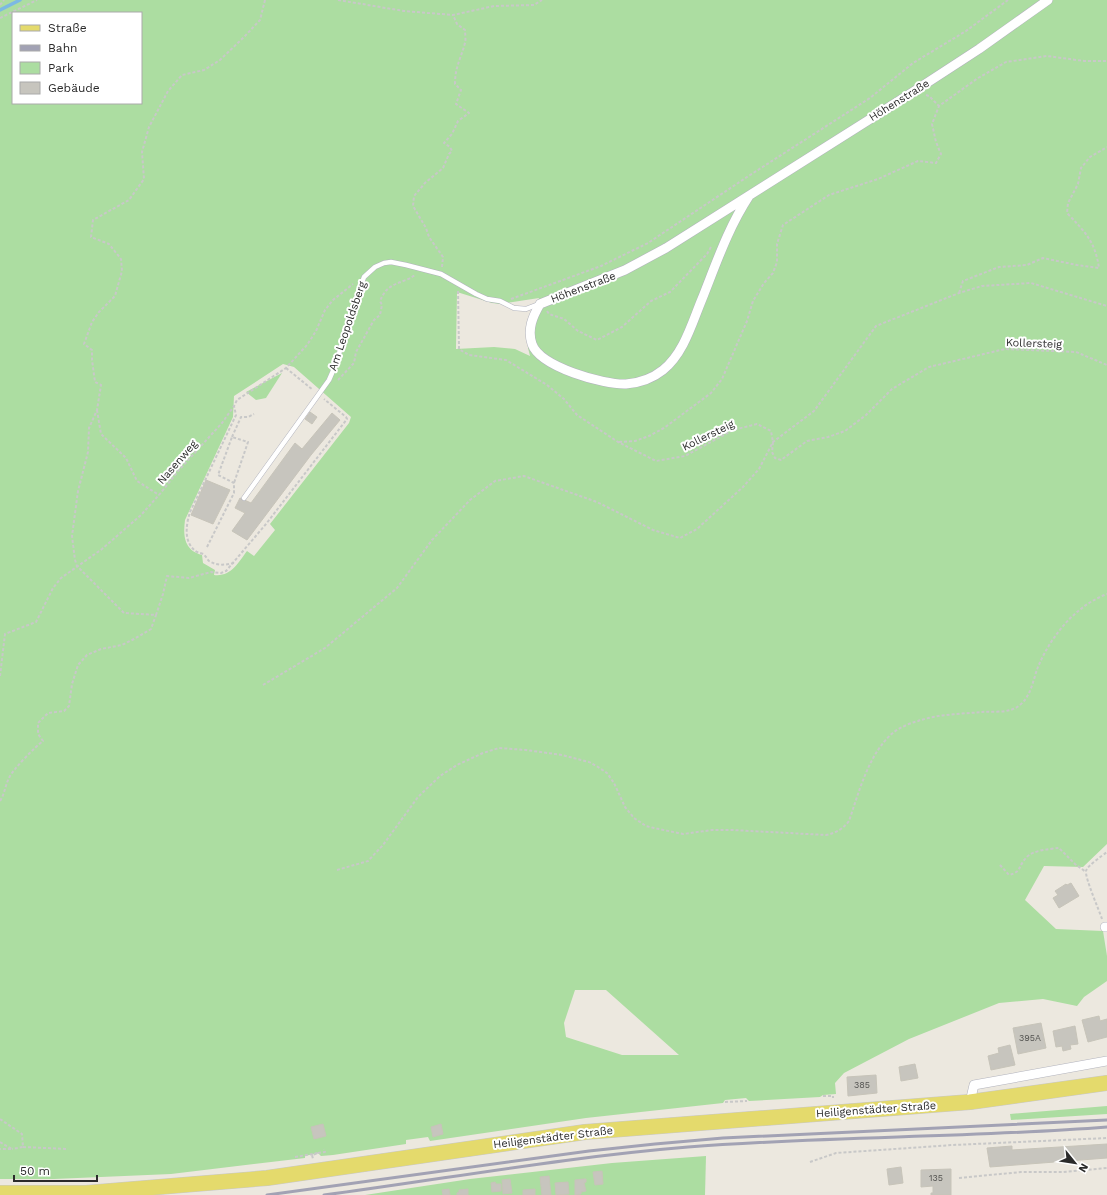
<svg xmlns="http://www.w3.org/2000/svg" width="1107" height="1195" font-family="'Work Sans',sans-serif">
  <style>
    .green { fill: #acdda1; fill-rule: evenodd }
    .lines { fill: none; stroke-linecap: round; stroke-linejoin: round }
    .stream { stroke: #7cb9e3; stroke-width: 3.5 }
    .building { fill: #c7c5be; stroke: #c7c4b9 }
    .service-casing { stroke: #b2b3bd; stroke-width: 5.5 }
    .minor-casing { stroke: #b2b3bd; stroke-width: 10 }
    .primary-casing { stroke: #c8c8c8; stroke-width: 16 }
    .path { stroke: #c8c8c8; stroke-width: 2; stroke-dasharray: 3 2; stroke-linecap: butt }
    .service { stroke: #fff; stroke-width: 4.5 }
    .minor { stroke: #fff; stroke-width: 9 }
    .primary { stroke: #e4da6c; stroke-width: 15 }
    .rail { stroke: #a2a2b4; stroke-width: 3 }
    .labels { text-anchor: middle; stroke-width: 4; stroke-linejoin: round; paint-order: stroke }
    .number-label { font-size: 9px; fill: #525250 }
    .street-label { font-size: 11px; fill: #2b2b2b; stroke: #fff }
  </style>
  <rect width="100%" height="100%" fill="#ece8df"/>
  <g class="green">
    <path d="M0 0H1107V844L1083 867 1044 866 1025 900 1056 929 1103 931 1107 956V981L1084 997 1077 1006 1043 999 999 1003 909 1039 844 1073 835 1083 836 1094 823 1095 820 1097 749 1101 746 1098 725 1100 723 1103 586 1118 430 1141 428 1137 406 1140V1144L333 1155 321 1156 318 1153 305 1156V1158L171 1174 54 1179H0ZM13 13H141V103H13ZM457 292 492 303 500 304 539 298 528 320V348L530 356 515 349 494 347 456 349ZM283 364 294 367 351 417 349 423 270 524 275 530 254 556 247 551C238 563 231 577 214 575L215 570 203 563 202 555C184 550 183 536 185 520L233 417 234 396ZM575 990H606L679 1055H622L566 1037 564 1023Z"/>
    <path d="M282 373 266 398 256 400 246 392Z"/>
    <path d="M1107 1106V1114L1011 1120 1010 1114Z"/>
    <path d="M706 1156 705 1195H365L470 1179 612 1163Z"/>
  </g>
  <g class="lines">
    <path class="stream" d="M0 10 20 0"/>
  </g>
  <g class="building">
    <path d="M310 412 317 417 312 424 305 419Z"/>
    <path d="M332 413 340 420 311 455 247 540 232 531 245 513 235 508 240 498 251 503 295 443 302 449Z"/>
    <path d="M206 480 230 490 213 524 191 515Z"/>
    <path d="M1071 883 1079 896 1059 908 1053 898 1058 895 1055 891 1066 884 1067 885Z"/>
    <path d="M1099 1016 1100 1021 1107 1019V1037L1088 1042 1082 1020Z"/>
    <path d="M1041 1023 1046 1048 1018 1054 1013 1028Z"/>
    <path d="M1075 1026 1078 1044 1070 1045 1071 1049 1063 1051 1062 1046 1056 1047 1053 1031Z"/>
    <path d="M1010 1045 1015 1065 991 1070 988 1056 999 1053 998 1048Z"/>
    <path d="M915 1064 918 1078 901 1081 899 1067Z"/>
    <path d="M876 1075 877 1093 848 1096 847 1077Z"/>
    <path d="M323 1124 326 1136 314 1139 311 1127Z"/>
    <path d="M441 1124 443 1134 433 1137 431 1127Z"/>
    <path d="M1107 1144V1158L990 1167 987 1148 1012 1146V1150Z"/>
    <path d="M901 1167 903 1183 889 1185 887 1169Z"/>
    <path d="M951 1169V1195H931V1193H933V1186L921 1187V1170Z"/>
    <path d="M602 1171 603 1184 595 1185 593 1172Z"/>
    <path d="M549 1176 551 1195H542L540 1177Z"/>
    <path d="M510 1179 512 1193 503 1194 502 1180Z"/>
    <path d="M584 1179H586V1182L584 1183 586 1191 581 1192V1194L575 1195V1180Z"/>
    <path d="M495 1182 496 1184H501V1191L492 1192 491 1183Z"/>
    <path d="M568 1182 569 1194 556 1195 555 1183Z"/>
    <path d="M449 1189 450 1195H443L442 1190Z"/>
    <path d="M468 1189V1195H457V1193L459 1192V1190Z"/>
    <path d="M535 1189V1195H523V1190Z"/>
  </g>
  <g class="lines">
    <defs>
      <path id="service" d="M244 498 329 380 336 364 350 316 364 277 375 267 384 263 391 262 406 265 441 274 476 294 487 299 500 301 514 308 526 309 539 304"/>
      <g id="minor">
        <path d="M749 196C728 228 716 264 702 299 692 323 684 353 663 370 653 378 639 383 626 384 604 385 540 367 532 344 527 329 533 316 540 304L625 270 666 248 913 92 979 49 1048 0"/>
        <path d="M1105 927H1107"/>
        <path d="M970 1102 974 1085 1107 1061"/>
      </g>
      <path id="primary" d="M0 1193H86L267 1178 585 1132 970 1102 1107 1083"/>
    </defs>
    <use href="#service" class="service-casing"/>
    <use href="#minor" class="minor-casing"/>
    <use href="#primary" class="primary-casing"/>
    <g class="path">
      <path d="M265 0 260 20 244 37 220 60 204 70 182 75 168 91 149 127 142 152 144 179 129 200 93 220 91 237 109 244 121 259 122 271 115 296 99 312 92 322 84 344 92 350V360L95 382 101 385 97 410 89 428 88 452 78 491 72 536 75 560 77 566 124 613 156 615 163 594 167 576 189 578 211 572 221 573 226 571 266 524 347 419 346 417 324 399"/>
      <path d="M338 0 404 11 453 15 494 6 534 5 542 0"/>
      <path d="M0 5 4 0"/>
      <path d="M0 18 37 0"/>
      <path d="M926 95 929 96 939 106"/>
      <path d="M442 267 443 257 429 237 426 228 413 206 414 196 425 183 443 168 449 154 452 151 450 147 444 143 452 134 458 121 469 113 456 104 461 90 455 84C455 67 461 58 465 43 466 39 465 34 465 30L457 24 453 15"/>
      <path d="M458 291 459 349 469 355 506 360 547 385 564 399 577 415 618 442 656 461 685 456 733 430 757 424 771 431 773 442 772 452 775 458 781 460 807 441 828 437 845 431 866 415 892 389 929 367 1005 349 1076 352 1107 365"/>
      <path d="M959 293 963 281 999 267 1027 265 1043 258 1077 265 1099 268C1095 241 1085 232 1067 213L1068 203 1078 184 1081 168 1090 157 1107 147"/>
      <path d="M511 299 601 266 648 243 747 177 870 98 913 63 966 31 1008 0"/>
      <path d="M547 311 549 314 564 319 578 331 597 340 622 327 651 301 670 292 707 254 711 247"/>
      <path d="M286 368 313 390"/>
      <path d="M338 380 354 363 356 352 374 320 380 315 382 305 380 301C388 281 401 285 415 275"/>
      <path d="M97 410 101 434 126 458 137 481 159 495"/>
      <path d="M232 437 241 417H248L254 414"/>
      <path d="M619 442 635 441 649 436 664 428 711 393 722 379 747 321 753 301 764 283 773 273 777 262V244L783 225 829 195 878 179 918 161 936 163 941 154 936 142 932 124 939 106 978 78 1006 62 1047 56 1084 61H1107"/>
      <path d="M207 547 234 493V483L218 475 232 437 248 442 234 483"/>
      <path d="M234 563C225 565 217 566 209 561 207 559 206 556 203 554 201 553 199 553 197 552 183 543 186 525 190 512L236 415 234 406"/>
      <path d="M0 676 5 634 36 622 53 588 61 578 102 549 141 515 159 495 179 470 222 423 234 406 237 400 286 368 296 357 307 345 316 331 325 310 333 300 353 284"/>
      <path d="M263 685 325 648 397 588 432 540 470 500 495 481 524 476 597 502 653 530 680 538 697 529 743 487 759 469 773 442 814 411 876 326 959 293 982 286 1031 283 1107 306"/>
      <path d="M0 801C5 793 5 786 9 778 13 769 35 747 43 741L38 734V723L48 713 64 711 69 706 72 684 78 665 87 655 101 649 122 645 134 639 151 629 156 615"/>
      <path d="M1000 865 1009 875C1022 872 1018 866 1026 858 1032 850 1050 849 1059 848L1075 864 1086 872"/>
      <path d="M337 870 368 861 383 845 418 797 440 776 457 765 483 753 499 748 526 750 562 755 589 762 598 767 607 773 614 783 625 807 634 818 646 826 654 828 683 834 712 830H732L826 835C836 833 843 829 849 821 859 792 869 752 894 732 901 727 910 723 918 721 938 714 961 714 982 712 994 711 1009 714 1020 705 1031 696 1033 680 1038 667 1051 636 1075 606 1107 594"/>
      <path d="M1102 919C1099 910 1085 878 1086 871 1087 866 1102 856 1107 852"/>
      <path d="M823 1096H833V1098"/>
      <path d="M725 1102 747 1101"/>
      <path d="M0 1119 22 1134 23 1147 12 1149"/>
      <path d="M0 1142 12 1149H0"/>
      <path d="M23 1147 68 1149"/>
      <path d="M318 1153 325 1152 324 1149"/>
      <path d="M295 1157 318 1153 312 1155 313 1159"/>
      <path d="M810 1162 836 1153 953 1145 1107 1138"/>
      <path d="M959 1178 1021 1172H1063L1107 1168"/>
    </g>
    <use href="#service" class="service"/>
    <use href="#minor" class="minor"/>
    <use href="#primary" class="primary"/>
    <g class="rail">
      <path d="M267 1195 589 1151 655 1144 723 1138 1107 1120"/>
      <path d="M324 1195C445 1179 566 1157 688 1147 828 1136 968 1138 1107 1127"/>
    </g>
  </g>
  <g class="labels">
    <g class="number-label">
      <text x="1030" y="1041">395A</text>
      <text x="862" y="1088">385</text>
      <text x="936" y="1181">135</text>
    </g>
    <g class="street-label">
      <text transform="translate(899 100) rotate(-32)" y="4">Höhenstraße</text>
      <text transform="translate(583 287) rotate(-21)" y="4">Höhenstraße</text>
      <text transform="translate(347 326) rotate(-71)" y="4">Am Leopoldsberg</text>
      <text transform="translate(1034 343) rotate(2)" y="4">Kollersteig</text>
      <text transform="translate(708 435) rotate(-26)" y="4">Kollersteig</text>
      <text transform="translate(177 462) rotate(-49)" y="4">Nasenweg</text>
      <text transform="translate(876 1109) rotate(-4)" y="4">Heiligenstädter Straße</text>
      <text transform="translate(553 1137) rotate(-7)" y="4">Heiligenstädter Straße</text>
    </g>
  </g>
  <rect x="12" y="12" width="130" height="92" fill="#ffffff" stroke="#aaaaaa"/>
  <rect x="20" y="25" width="20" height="6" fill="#e4da6c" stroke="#aaaaaa"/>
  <text x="48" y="32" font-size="12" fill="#2b2b2b">Straße</text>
  <rect x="20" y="45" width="20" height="6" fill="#a2a2b4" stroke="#aaaaaa"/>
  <text x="48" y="52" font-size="12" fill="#2b2b2b">Bahn</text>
  <rect x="20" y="62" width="20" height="12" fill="#acdda1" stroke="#aaaaaa"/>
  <text x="48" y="72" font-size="12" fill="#2b2b2b">Park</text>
  <rect x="20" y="82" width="20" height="12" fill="#c7c5be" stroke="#aaaaaa"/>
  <text x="48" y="92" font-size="12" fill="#2b2b2b">Gebäude</text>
  <g transform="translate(1075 1163) rotate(120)" stroke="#ffffff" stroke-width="3" paint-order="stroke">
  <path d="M0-3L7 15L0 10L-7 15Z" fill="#2b2b2b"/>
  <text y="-6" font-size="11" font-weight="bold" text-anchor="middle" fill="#2b2b2b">N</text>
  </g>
  <path d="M14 1175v6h83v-6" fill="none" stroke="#2b2b2b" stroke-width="2"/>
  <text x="20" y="1175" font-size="12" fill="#2b2b2b" stroke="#ffffff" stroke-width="3" paint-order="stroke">50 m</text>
</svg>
